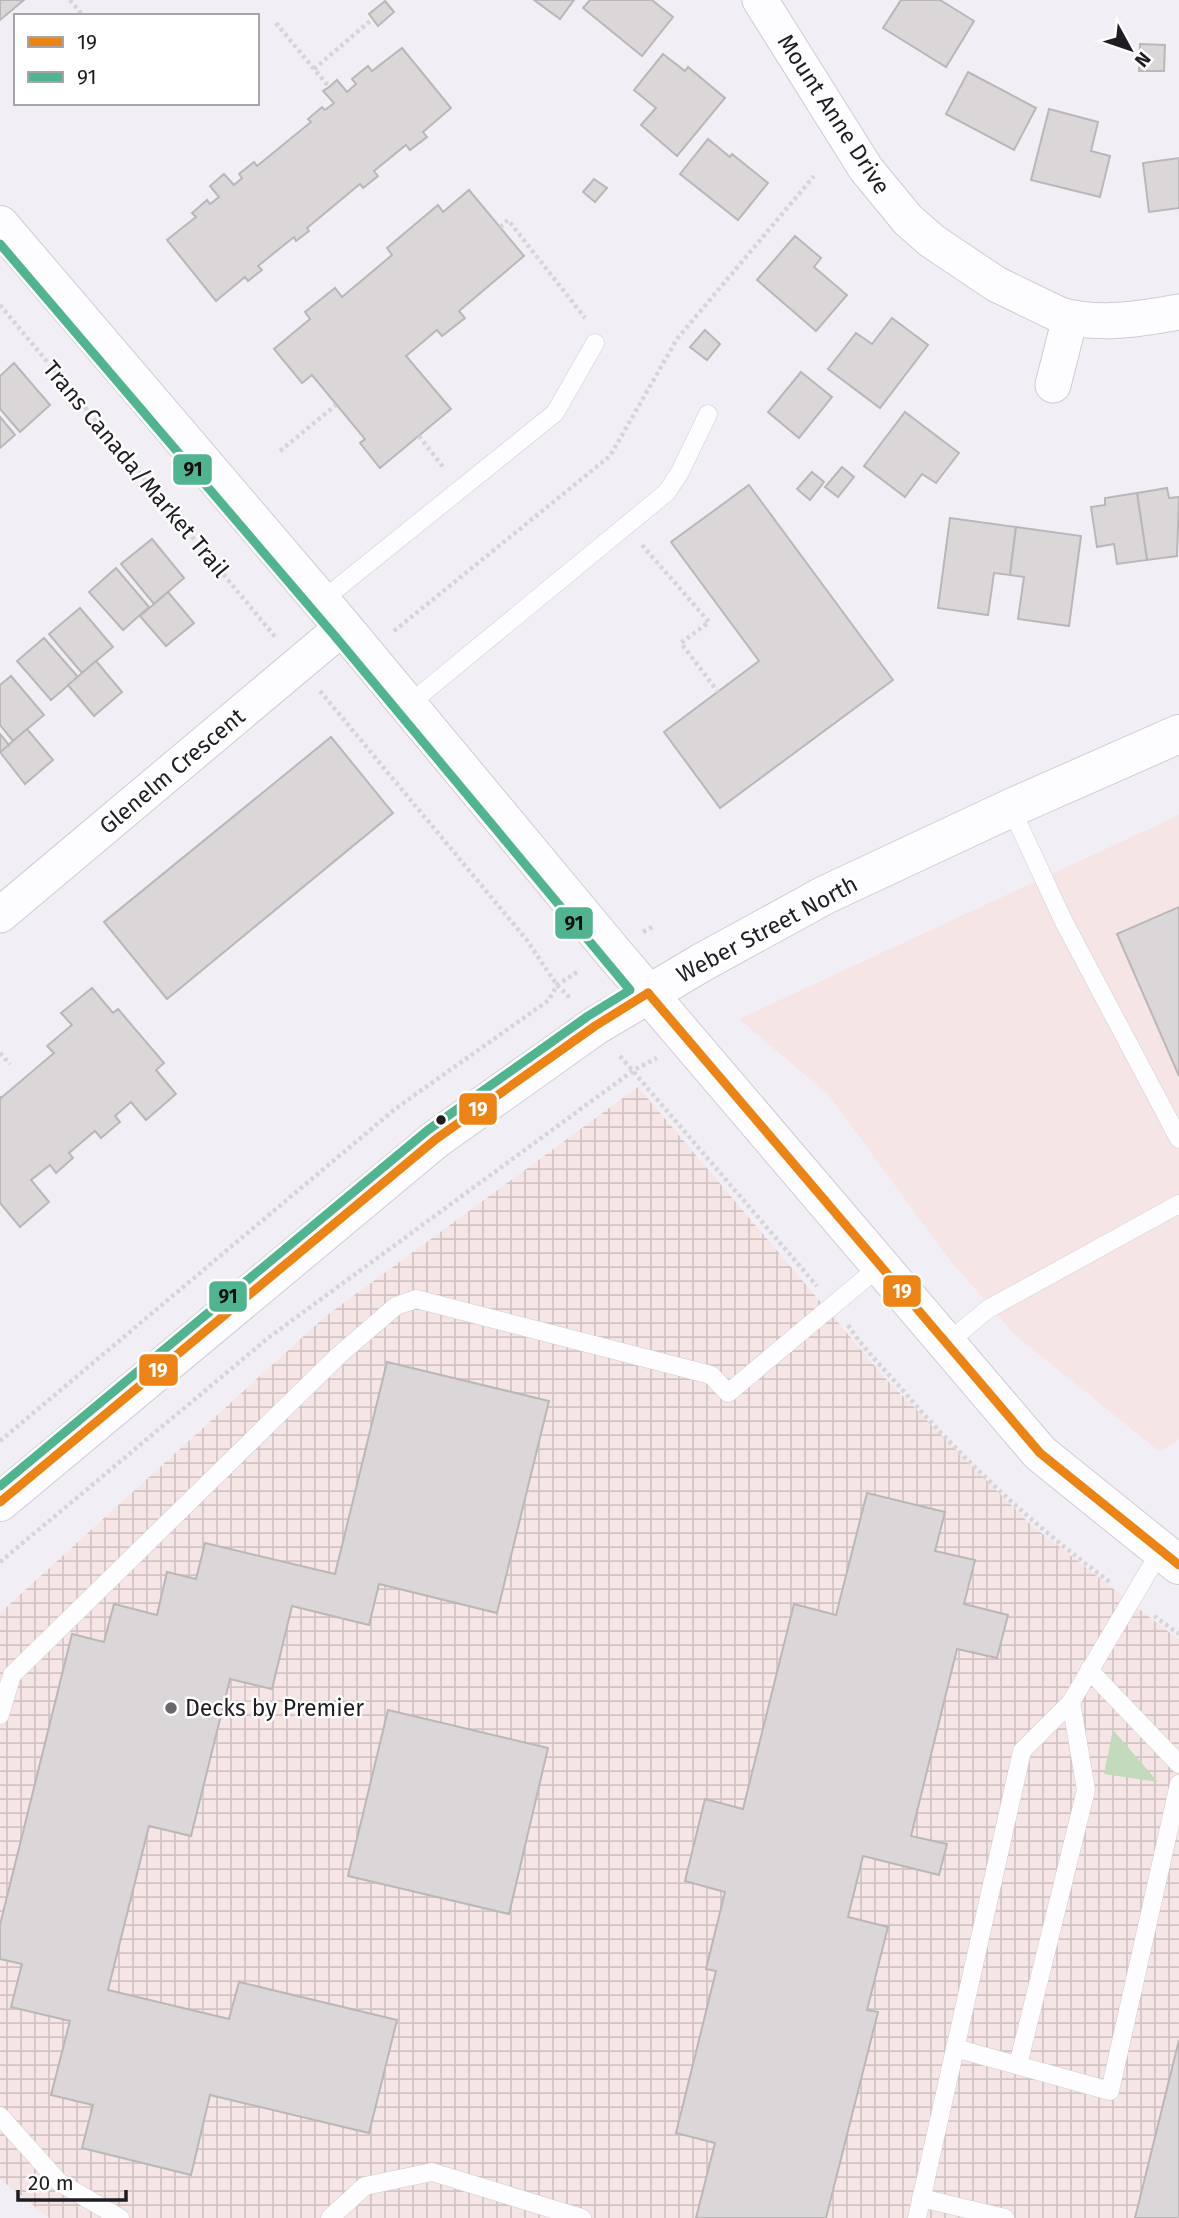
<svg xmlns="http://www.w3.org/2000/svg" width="1179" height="2218" font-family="'Fira Sans',sans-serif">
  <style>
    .commercial { fill: #f5e5e4 }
    .industrial { fill: url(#industrial-grid) }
    .green { fill: #c3dabd }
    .building { fill: #dbd7d8; stroke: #bab7b8; stroke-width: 2 }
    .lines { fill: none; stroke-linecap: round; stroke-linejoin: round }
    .lane-casing { stroke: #cfccd2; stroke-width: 19 }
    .street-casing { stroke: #cfccd2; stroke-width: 37 }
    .secondary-casing { stroke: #cfccd2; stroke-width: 40 }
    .path { stroke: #d7d5d7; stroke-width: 4.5; stroke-dasharray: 3.5 3.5; stroke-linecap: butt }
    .lane { stroke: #fdfcfe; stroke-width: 18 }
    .street { stroke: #fdfcfe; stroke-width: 35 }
    .secondary { stroke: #fdfcfe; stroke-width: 38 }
    .bus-1-casing { stroke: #fff; stroke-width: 14 }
    .bus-2-casing { stroke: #fff; stroke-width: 14 }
    .bus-1 { stroke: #ec8315; stroke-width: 9 }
    .bus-2 { stroke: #51b491; stroke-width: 9 }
    .bus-dot { fill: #201d22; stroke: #fff; stroke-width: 2.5 }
    .poi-dot { fill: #6a666c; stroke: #fff; stroke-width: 2.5 }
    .labels { text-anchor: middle; stroke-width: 5; stroke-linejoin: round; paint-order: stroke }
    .street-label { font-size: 23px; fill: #201d22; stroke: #fff }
    .poi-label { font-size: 23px; fill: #201d22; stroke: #fff; text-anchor: start }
    .line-badge { stroke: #fff; stroke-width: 2.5 }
    .badge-label { font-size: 19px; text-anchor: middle; font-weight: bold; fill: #fff }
    .pale-badge-label { font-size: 19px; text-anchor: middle; font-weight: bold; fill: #111 }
  </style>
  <defs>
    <pattern id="industrial-grid" width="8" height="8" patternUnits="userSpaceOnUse" patternTransform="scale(1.75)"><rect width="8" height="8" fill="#f5e5e5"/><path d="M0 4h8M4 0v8" fill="none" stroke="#d2c4c4"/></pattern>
  </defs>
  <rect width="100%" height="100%" fill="#f2eef5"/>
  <path class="commercial" d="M1179 815V1439L1160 1452 1015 1335 949 1259 828 1094 739 1019Z"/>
  <path class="industrial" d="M638 1087 885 1378 1030 1524 1179 1640V2218H49L0 2179V1613L326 1316Z"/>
  <path class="green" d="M1113 1730 1158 1782 1104 1774Z"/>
  <g class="building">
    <path d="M0 0H24L0 20Z"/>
    <path d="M534 0H574L560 19Z"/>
    <path d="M590 0H652L673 17 642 56 583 8Z"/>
    <path d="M901 0H940L974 21 946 67 883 28Z"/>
    <path d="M385 1 394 12 378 26 369 14Z"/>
    <path d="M1140 44 1165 45 1164 71H1139Z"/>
    <path d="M402 48 451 108 423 132 427 137 410 150 406 145 374 171 378 176 363 188 360 184 307 228 309 231 296 241 294 237 258 266 262 270 248 281 245 277 216 301 167 240 196 217 192 213 207 200 210 204 219 197 210 186 224 174 234 185 242 178 239 174 254 162 257 166 311 122 308 119 322 107 325 110 334 103 323 91 329 87 337 80 347 92 356 84 352 79 368 66 372 71Z"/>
    <path d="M663 54 685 71 688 67 725 98 677 156 641 125 656 108 634 90Z"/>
    <path d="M968 72 1036 108 1014 150 946 114Z"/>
    <path d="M1049 109 1098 122 1091 151 1110 156 1100 197 1031 180Z"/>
    <path d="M708 139 730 157 732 154 768 183 738 220 680 174Z"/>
    <path d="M1179 158V208L1149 212 1143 163Z"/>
    <path d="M594 179 607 188 595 202 583 192Z"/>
    <path d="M469 190 524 256 459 311 465 318 442 336 437 330 406 356 451 409 380 468 360 443 365 439 312 375 302 383 274 349 310 319 305 312 335 288 342 297 392 255 387 248 438 205 443 212Z"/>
    <path d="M795 236 821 258 814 267 847 295 816 331 757 280Z"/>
    <path d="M892 318 928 345 880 408 828 369 856 333 872 344Z"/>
    <path d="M705 330 720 344 707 360 690 347Z"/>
    <path d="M14 363 50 405 20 432 0 409V376Z"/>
    <path d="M801 372 832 397 799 438 768 412Z"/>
    <path d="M905 412 959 453 936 483 922 474 905 497 864 466Z"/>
    <path d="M0 417 15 435 0 448Z"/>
    <path d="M842 467 854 477 838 497 825 487Z"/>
    <path d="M812 472 824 482 810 500 797 489Z"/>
    <path d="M749 485 893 680 720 808 664 732 759 661 671 542Z"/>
    <path d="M1167 488 1169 498 1179 497 1177 556 1147 560 1137 493Z"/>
    <path d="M1137 493 1147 560 1117 564 1114 544 1097 547 1091 507 1105 505V498Z"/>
    <path d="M950 518 1016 527 1010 575 994 573 988 615 938 608Z"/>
    <path d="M1016 527 1081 536 1069 626 1018 619 1024 577 1010 575Z"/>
    <path d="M152 539 184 578 154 604 121 564Z"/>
    <path d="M116 568 149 607 123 630 89 592Z"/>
    <path d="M168 592 194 623 166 646 140 616Z"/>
    <path d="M80 608 113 647 82 673 49 634Z"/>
    <path d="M44 638 78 677 51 700 17 661Z"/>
    <path d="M96 661 122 692 94 716 68 685Z"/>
    <path d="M11 676 44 715 13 741 0 725V685Z"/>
    <path d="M27 729 53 760 25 784 0 752Z"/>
    <path d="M0 734 9 745 0 752Z"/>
    <path d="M331 737 393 813 167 999 104 922Z"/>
    <path d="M1179 907V1076L1117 934Z"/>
    <path d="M92 988 113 1013 118 1009 164 1063 156 1070 176 1094 146 1120 131 1102 115 1116 120 1122 101 1138 95 1131 69 1153 73 1158 56 1173 50 1165 31 1180 49 1202 20 1227 0 1203V1097L1 1098 54 1053 47 1046 72 1025 61 1013Z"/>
    <path d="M387 1362 549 1401 497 1613 379 1584 369 1625 292 1606 272 1689 230 1679 191 1836 149 1826 108 1990 229 2019 239 1982 397 2020 369 2133 210 2095 191 2175 82 2148 93 2105 51 2095 70 2021 11 2007 22 1964 0 1959V1925L72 1634 104 1642 114 1604 157 1615 167 1572 196 1579 205 1543 335 1574Z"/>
    <path d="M867 1493 945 1512 935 1551 975 1560 964 1604 1008 1615 997 1658 957 1649 911 1836 947 1844 939 1875 863 1856 848 1917 888 1927 867 2010 878 2012 826 2218H696L715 2143 676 2133 716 1971 706 1969 725 1892 685 1881 705 1799 743 1809 794 1604 836 1615Z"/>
    <path d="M388 1710 548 1748 509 1914 348 1876Z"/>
    <path d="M1179 2040V2218H1135Z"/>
  </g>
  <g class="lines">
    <defs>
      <g id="lane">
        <path d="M320 602 555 413 595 343"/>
        <path d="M408 705 667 492 680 472 708 414"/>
        <path d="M1011 808 1063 920 1179 1139"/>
        <path d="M946 1344 988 1309 1179 1204"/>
        <path d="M1089 1670 1179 1764"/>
        <path d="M0 1715 12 1675 339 1355 396 1306 416 1299 711 1375 728 1393 880 1266"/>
        <path d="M955 2048 1110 2091 1179 1784"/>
        <path d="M1018 2065 1086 1790 1071 1702"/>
        <path d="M0 2116 59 2182 120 2218"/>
        <path d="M921 2198 1005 2218"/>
        <path d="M330 2218 365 2186 432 2172 582 2218"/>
        <path d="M917 2218 1022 1751 1071 1702 1161 1550"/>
      </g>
      <g id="street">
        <path d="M760 0 866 169 908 220 932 241 996 284 1060 315C1098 326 1141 319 1179 312"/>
        <path d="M1053 385 1070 318"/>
        <path d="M0 915 343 627"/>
      </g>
      <g id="secondary">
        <path d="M0 225 343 627 612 951 1040 1453 1179 1565"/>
        <path d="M0 1502 436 1139 595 1026 701 963 825 895 1011 808 1179 734"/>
      </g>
    </defs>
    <use href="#lane" class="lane-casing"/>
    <use href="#street" class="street-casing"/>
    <use href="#secondary" class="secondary-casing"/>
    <g class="path">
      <path d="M70 0 83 16"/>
      <path d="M276 23 329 87"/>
      <path d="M314 69 370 21"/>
      <path d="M500 227 508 220 585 318"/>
      <path d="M0 305 277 639"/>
      <path d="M419 436 444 468"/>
      <path d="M280 451 336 405"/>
      <path d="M642 545 709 622 681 643 718 692"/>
      <path d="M394 631 610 456 677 339 814 176"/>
      <path d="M320 691 526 939 557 985 571 999"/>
      <path d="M643 932 654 926"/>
      <path d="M0 1053 10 1064"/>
      <path d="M620 1056 817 1286"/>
      <path d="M848 1325C863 1348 882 1367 900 1387 963 1461 1033 1525 1111 1583"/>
      <path d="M0 1441 395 1109 549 1000 557 985 579 971"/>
      <path d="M0 1562 268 1338 634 1070 657 1058"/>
      <path d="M1154 1616 1179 1634"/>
    </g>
    <use href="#lane" class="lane"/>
    <use href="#street" class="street"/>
    <use href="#secondary" class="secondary"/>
    <defs>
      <g id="bus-1">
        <path d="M648 993 1040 1453 1179 1565"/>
        <path d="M0 1502 436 1139 595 1026 648 993"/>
      </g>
      <path id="bus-2" d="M0 244 334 635 630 990 588 1016 428 1130 0 1486"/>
    </defs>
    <use href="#bus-1" class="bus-1-casing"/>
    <use href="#bus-2" class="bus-2-casing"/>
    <use href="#bus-1" class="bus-1"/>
    <use href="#bus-2" class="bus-2"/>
  </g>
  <circle class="bus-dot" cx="441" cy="1120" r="6"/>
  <circle class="poi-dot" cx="171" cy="1708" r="7"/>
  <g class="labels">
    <g class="street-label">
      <text transform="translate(834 114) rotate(57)" y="8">Mount Anne Drive</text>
      <text transform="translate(136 469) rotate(50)" y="8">Trans Canada/Market Trail</text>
      <text transform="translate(172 771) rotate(-40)" y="8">Glenelm Crescent</text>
      <text transform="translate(767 929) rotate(-28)" y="8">Weber Street North</text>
    </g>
    <g class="poi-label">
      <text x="185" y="1716">Decks by Premier</text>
    </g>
  </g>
  <g class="line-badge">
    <rect x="172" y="453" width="41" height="33" rx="7" fill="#51b491"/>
    <rect x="554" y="906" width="40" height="34" rx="7" fill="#51b491"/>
    <rect x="458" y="1092" width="40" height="34" rx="7" fill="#ec8315"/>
    <rect x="882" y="1274" width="40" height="34" rx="7" fill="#ec8315"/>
    <rect x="208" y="1280" width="40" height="33" rx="7" fill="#51b491"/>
    <rect x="138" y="1353" width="41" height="34" rx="7" fill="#ec8315"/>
  </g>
  <g class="badge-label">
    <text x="478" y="1116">19</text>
    <text x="902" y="1298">19</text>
    <text x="158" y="1377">19</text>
  </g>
  <g class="pale-badge-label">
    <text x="193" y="476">91</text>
    <text x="574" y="930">91</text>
    <text x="228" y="1303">91</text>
  </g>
  <rect x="14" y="14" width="245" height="91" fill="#ffffff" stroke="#a6a5a7" stroke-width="2"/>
  <rect x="28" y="37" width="35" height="10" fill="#ec8315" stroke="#a6a5a7" stroke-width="2"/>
  <text x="77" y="49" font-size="21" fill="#201d22">19</text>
  <rect x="28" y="72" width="35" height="10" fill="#51b491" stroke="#a6a5a7" stroke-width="2"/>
  <text x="77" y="84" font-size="21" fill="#201d22">91</text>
  <g transform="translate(1130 49) rotate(130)" stroke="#ffffff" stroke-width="5" paint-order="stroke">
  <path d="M0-5L12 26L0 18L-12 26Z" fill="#201d22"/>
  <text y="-10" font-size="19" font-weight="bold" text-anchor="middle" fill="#201d22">N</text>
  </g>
  <path d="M18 2190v10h108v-10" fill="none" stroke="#201d22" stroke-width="3.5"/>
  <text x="28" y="2190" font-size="21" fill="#201d22" stroke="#ffffff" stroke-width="5" paint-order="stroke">20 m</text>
</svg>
